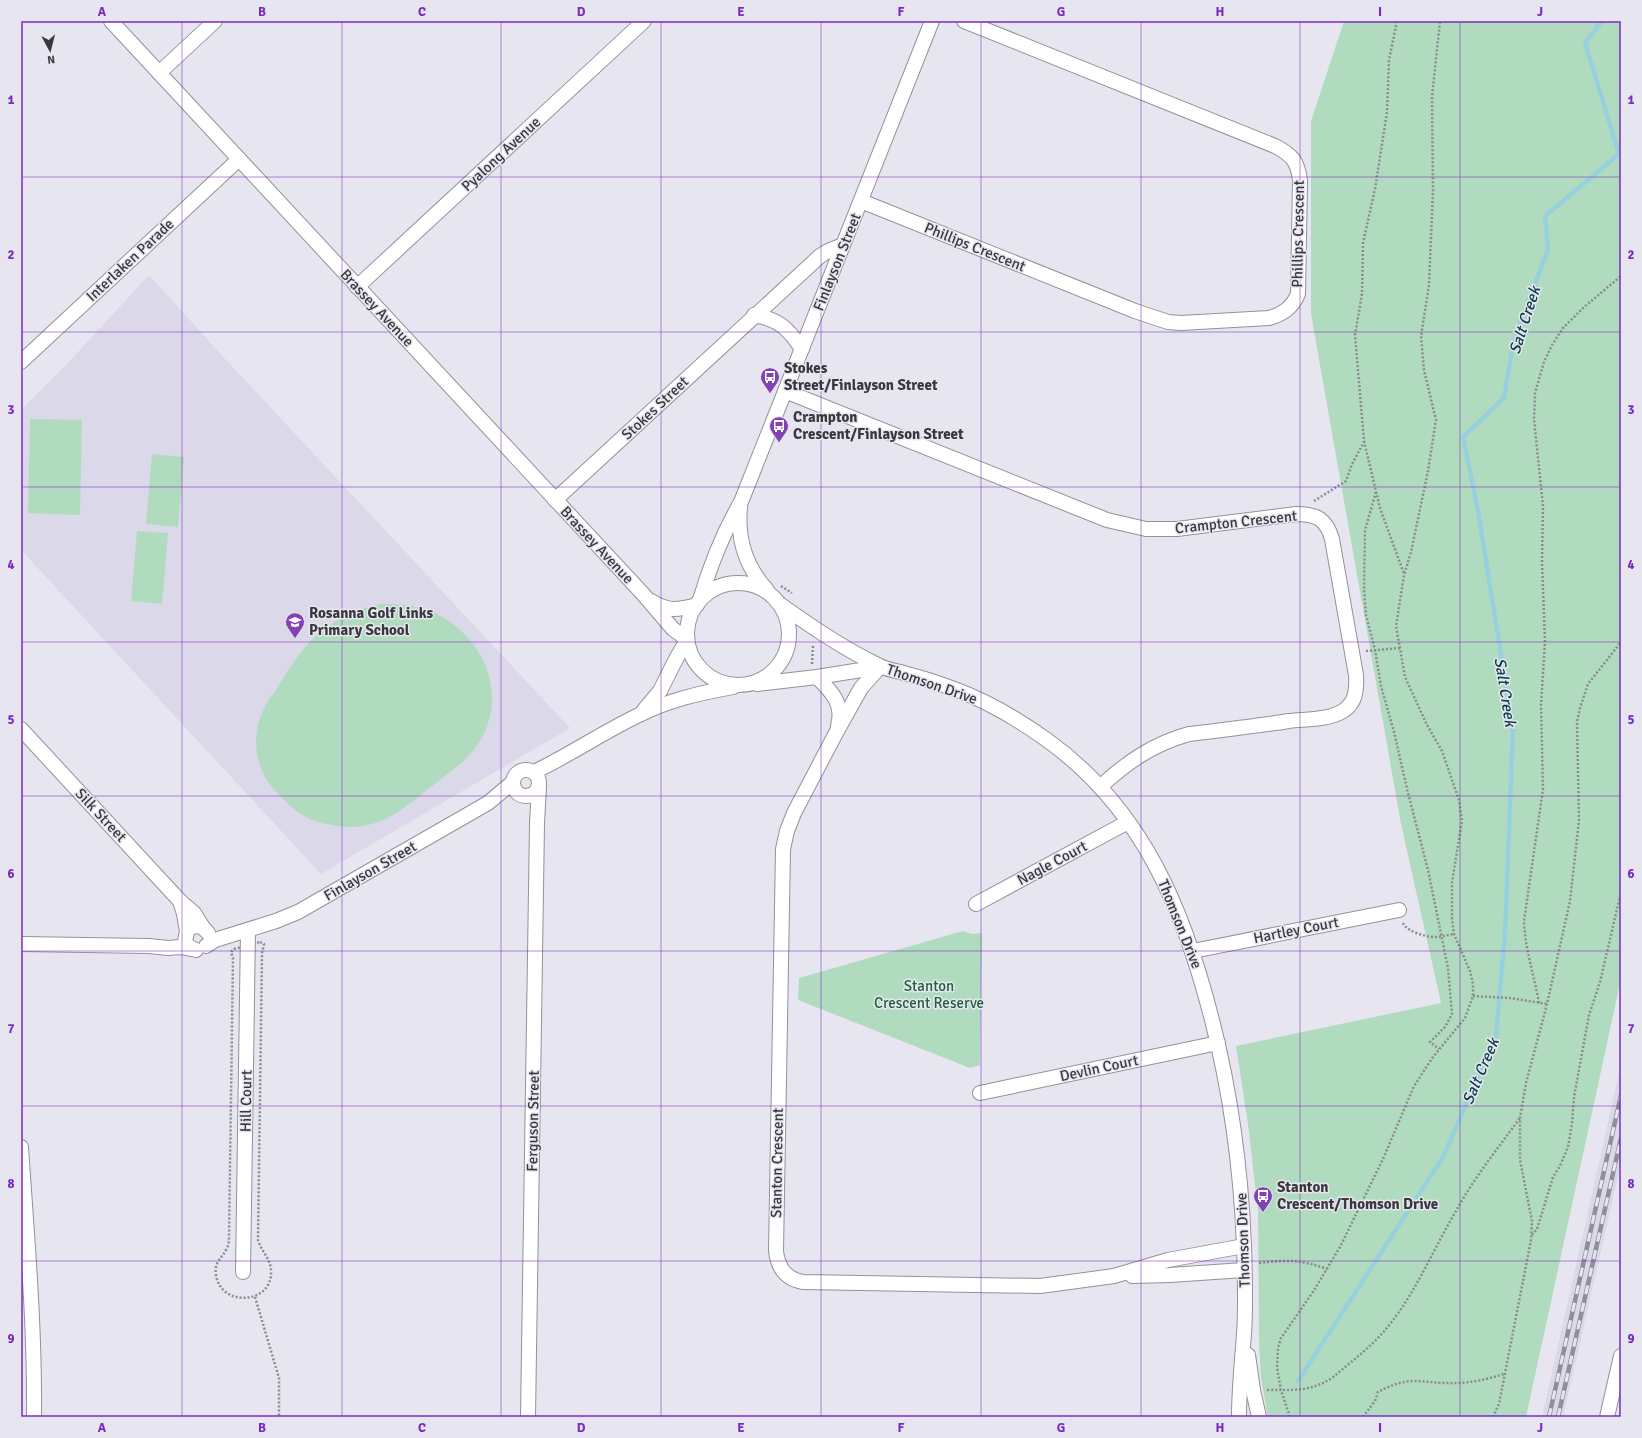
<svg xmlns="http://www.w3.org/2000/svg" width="1642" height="1438" font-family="Signika,sans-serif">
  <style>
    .built { fill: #dbd8e9 }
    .green { fill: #b1dbbf }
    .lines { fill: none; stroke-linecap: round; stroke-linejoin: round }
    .stream { stroke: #98d1de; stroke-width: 4.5 }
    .street-casing { stroke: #93919b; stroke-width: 16 }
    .path { stroke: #8b8a91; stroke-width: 2.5; stroke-dasharray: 2 2; stroke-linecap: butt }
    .street { stroke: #fff; stroke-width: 14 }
    .rail-casing { stroke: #8f8f96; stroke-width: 4.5 }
    .rail { stroke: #e7e6f0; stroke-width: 3; stroke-dasharray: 9; stroke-linecap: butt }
    .grid { fill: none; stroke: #7b2cbf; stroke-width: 1; stroke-opacity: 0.55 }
    .labels { text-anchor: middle; stroke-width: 3; stroke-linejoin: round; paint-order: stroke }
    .street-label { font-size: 15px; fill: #39393d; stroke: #e7e6f0 }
    .poi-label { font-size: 15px; font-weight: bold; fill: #39393d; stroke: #e7e6f0; text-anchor: start }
    .park-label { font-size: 15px; fill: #1e613c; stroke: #e7e6f0 }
    .water-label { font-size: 16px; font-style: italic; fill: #0a3f49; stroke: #e7e6f0 }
    .neatline { fill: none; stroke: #7b2cbf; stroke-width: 1.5 }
    .grid-label { font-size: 13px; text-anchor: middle; font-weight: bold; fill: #7b2cbf }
  </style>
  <rect width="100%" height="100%" fill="#e7e6f0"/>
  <g class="built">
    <path d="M149 275 228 362 570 728 321 874 21 550V410L66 365Z"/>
    <path d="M1621 1064V1164L1563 1417H1542Z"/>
  </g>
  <g class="green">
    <path d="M1344 21H1621V979L1526 1417H1268L1261 1378 1259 1342 1258 1211 1248 1124 1236 1046 1441 1003 1401 824 1311 314V121Z"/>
    <path d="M30 419 82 420 80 515 28 513Z"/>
    <path d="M152 454 184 457 178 527 146 524Z"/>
    <path d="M137 531 168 533 162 604 131 601Z"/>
    <path d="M382 604C417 604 444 611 468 638 496 668 501 715 475 748 463 764 447 774 432 786 398 813 375 835 327 824 316 822 305 818 295 810 282 798 266 784 260 766 254 749 255 727 263 711 266 703 271 696 276 690 290 667 304 643 327 627 345 614 360 608 382 604Z"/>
    <path d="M963 931 972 934 982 933 980 1065 970 1068 798 1000 799 978Z"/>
  </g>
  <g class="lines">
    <path class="stream" d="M1298 1381 1443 1157 1496 1036 1505 933 1513 729 1478 511 1463 437 1504 398 1513 343 1548 249 1545 216 1619 154 1585 43 1602 21"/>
    <defs>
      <g id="street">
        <path d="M111 21 643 594 673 629 687 639"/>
        <path d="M159 73 215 21"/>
        <path d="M861 201 1135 311 1168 322 1181 323 1269 318C1283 314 1292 308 1298 294L1300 181C1298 161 1292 155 1275 146L964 21"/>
        <path d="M357 287 644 21"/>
        <path d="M754 315C778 319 788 328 802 349"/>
        <path d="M21 362 239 159"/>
        <path d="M785 391 1107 520 1146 529H1177L1296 514C1317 514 1326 519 1332 539L1356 675C1357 689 1356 703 1343 711 1329 720 1306 719 1289 721 1256 726 1222 730 1189 734 1153 744 1127 762 1100 787"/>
        <path d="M555 500 820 256 828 251 843 245"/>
        <path d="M740 507C737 539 746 567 767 590"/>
        <circle cx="738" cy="634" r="51"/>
        <path d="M700 600C710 566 723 533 741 502L932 21"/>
        <path d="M651 601C668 612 678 610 697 605"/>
        <path d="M781 605C812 627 844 649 878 665 887 670 898 671 907 674 924 678 941 684 957 690 989 702 1019 720 1047 740 1143 809 1184 910 1212 1020 1231 1094 1241 1169 1244 1246 1245 1275 1246 1305 1244 1334 1242 1362 1239 1389 1239 1417"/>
        <path d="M880 667 861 688 837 731 794 813 787 831 783 849 776 1251C778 1268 786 1279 803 1282L1040 1286 1114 1276 1168 1260 1244 1246"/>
        <path d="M817 677C832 692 844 704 838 726"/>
        <path d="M757 684 817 677 880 667"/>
        <path d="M644 710 660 691 676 659 687 640"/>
        <path d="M21 729 180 901 194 913 204 929"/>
        <circle cx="526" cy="783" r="13"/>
        <path d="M534 772C570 755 603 732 639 715 669 700 700 693 733 687"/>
        <path d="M180 901 184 914 187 931 185 941 189 947 196 950"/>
        <path d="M976 904 1128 822"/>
        <path d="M187 931C193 924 203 925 208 933"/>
        <path d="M21 944 149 946 168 948 181 947 191 949"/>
        <path d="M206 946 215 940 276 921 298 912 488 803 513 782"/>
        <path d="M1193 951 1399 910"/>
        <path d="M980 1093 1218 1043"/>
        <path d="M21 1147C27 1237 35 1327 34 1417"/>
        <path d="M243 1272 248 930"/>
        <path d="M1132 1276 1170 1275 1244 1270"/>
        <path d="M1248 1355 1253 1390 1259 1417"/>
        <path d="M528 1417 537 824 539 786"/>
        <path d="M1607 1417 1621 1356"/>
      </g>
    </defs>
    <use href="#street" class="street-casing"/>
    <g class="path">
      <path d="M1397 21 1389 60 1387 112 1375 189 1363 243 1362 294 1355 335 1364 441 1380 508 1404 574"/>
      <path d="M1376 492 1365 530 1364 589 1366 615 1375 650 1381 686 1394 732 1408 793 1428 870 1448 968 1452 1014 1445 1027 1430 1042 1439 1049"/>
      <path d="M1314 501 1346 481 1352 464 1364 442"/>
      <path d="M781 586 792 593"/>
      <path d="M1366 651 1400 648"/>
      <path d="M812 664 813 645"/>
      <path d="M1403 923C1406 931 1426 937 1434 937 1441 937 1447 935 1454 934"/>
      <path d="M260 942 264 944 262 953 258 1240C261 1251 271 1259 271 1271 273 1304 221 1308 216 1275 214 1261 222 1259 227 1248 229 1244 229 1240 229 1236L233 958 231 952 234 949Z"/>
      <path d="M1473 996 1510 998 1547 1004"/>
      <path d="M1539 1003C1534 975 1525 949 1524 921L1543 789 1541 705 1545 641 1542 563 1543 506 1534 419 1535 393 1544 362 1552 345 1563 328 1583 308 1621 276"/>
      <path d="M1532 1235 1537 1229 1553 1177 1560 1166 1568 1147 1572 1123 1574 1097 1589 1015 1600 982 1621 892"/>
      <path d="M1259 1263C1286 1260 1300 1259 1327 1269"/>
      <path d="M255 1297 279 1378V1417"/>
      <path d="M1267 1390C1292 1390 1310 1392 1332 1378 1352 1361 1374 1345 1390 1324 1417 1290 1434 1248 1456 1211 1474 1178 1498 1148 1520 1118"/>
      <path d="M1290 1417 1281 1390 1277 1368 1278 1348 1281 1338 1313 1292 1340 1247 1383 1159 1414 1086 1433 1057 1465 1018 1473 996V984L1470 971 1454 934 1452 919V882L1462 821 1459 800 1442 751 1427 725 1405 677 1396 626 1404 575 1411 552 1428 471 1436 420 1424 370 1421 336 1429 285 1433 191 1432 97 1440 21"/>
      <path d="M1363 1417 1375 1401 1378 1392C1389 1386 1402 1381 1414 1381 1425 1381 1435 1383 1446 1383 1466 1384 1485 1380 1504 1374"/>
      <path d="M1493 1417 1499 1404 1531 1240 1532 1221 1520 1160V1118L1526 1083 1547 1004 1570 901 1579 820 1577 722 1580 708 1588 684 1621 642"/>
    </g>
    <use href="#street" class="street"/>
    <defs>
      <g id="rail">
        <path d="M1549 1417 1621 1095"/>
        <path d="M1558 1417 1621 1138"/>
      </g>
    </defs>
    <use href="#rail" class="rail-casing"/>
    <use href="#rail" class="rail"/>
  </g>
  <path class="grid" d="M182 21V1417M342 21V1417M501 21V1417M661 21V1417M821 21V1417M981 21V1417M1141 21V1417M1300 21V1417M1460 21V1417M21 177H1621M21 332H1621M21 487H1621M21 642H1621M21 796H1621M21 951H1621M21 1106H1621M21 1261H1621"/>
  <defs>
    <symbol id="bus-pin" viewBox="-11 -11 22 30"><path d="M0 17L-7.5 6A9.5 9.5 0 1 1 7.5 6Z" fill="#8341b6" stroke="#e7e6f0"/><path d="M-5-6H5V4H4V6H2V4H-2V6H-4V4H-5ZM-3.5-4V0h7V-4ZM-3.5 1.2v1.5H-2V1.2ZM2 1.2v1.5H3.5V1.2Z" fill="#fff"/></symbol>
    <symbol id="school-pin" viewBox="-11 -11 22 30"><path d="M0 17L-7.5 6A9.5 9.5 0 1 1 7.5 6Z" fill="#8341b6" stroke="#e7e6f0"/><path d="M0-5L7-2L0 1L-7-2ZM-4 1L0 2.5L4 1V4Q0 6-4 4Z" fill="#fff"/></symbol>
  </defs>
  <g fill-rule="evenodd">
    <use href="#bus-pin" x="759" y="366" width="22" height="30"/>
    <use href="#bus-pin" x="768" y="415" width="22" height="30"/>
    <use href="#school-pin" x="284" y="611" width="22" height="30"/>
    <use href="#bus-pin" x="1252" y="1185" width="22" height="30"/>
  </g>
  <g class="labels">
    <g class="street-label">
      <text transform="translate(501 154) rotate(-43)" y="5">Pyalong Avenue</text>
      <text transform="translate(1298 234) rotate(-89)" y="5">Phillips Crescent</text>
      <text transform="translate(975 247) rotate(22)" y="5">Phillips Crescent</text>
      <text transform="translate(130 260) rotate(-43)" y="5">Interlaken Parade</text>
      <text transform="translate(837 262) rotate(-68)" y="5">Finlayson Street</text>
      <text transform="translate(377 308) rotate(47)" y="5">Brassey Avenue</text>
      <text transform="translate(655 408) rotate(-43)" y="5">Stokes Street</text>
      <text transform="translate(1236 522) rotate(-6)" y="5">Crampton Crescent</text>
      <text transform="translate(597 545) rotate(47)" y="5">Brassey Avenue</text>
      <text transform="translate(932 684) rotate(19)" y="5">Thomson Drive</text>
      <text transform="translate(101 815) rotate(47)" y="5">Silk Street</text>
      <text transform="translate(1052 863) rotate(-28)" y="5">Nagle Court</text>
      <text transform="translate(370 871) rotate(-30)" y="5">Finlayson Street</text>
      <text transform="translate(1180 924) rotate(68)" y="5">Thomson Drive</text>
      <text transform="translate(1296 930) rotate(-11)" y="5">Hartley Court</text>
      <text transform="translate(1099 1068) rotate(-12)" y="5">Devlin Court</text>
      <text transform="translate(246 1101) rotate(-89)" y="5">Hill Court</text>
      <text transform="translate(533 1121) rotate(-89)" y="5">Ferguson Street</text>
      <text transform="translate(777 1163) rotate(-89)" y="5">Stanton Crescent</text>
      <text transform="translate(1243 1240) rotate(-92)" y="5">Thomson Drive</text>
    </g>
    <g class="poi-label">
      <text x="784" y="373">Stokes<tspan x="784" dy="17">Street/Finlayson Street</tspan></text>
      <text x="793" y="422">Crampton<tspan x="793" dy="17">Crescent/Finlayson Street</tspan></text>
      <text x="309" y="618">Rosanna Golf Links<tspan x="309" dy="17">Primary School</tspan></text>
      <text x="1277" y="1192">Stanton<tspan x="1277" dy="17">Crescent/Thomson Drive</tspan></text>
    </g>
    <g class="park-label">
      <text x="929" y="991">Stanton<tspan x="929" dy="17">Crescent Reserve</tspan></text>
    </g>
    <g class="water-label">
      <text transform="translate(1524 320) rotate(-72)" y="6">Salt Creek</text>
      <text transform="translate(1506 692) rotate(81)" y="6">Salt Creek</text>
      <text transform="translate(1480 1071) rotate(-67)" y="6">Salt Creek</text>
    </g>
  </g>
  <rect width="1642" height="1438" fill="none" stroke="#e7e6f0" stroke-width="44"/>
  <g transform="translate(50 50) rotate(173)" stroke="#e7e6f0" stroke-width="3" paint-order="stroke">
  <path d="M0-3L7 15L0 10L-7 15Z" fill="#39393d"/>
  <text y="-6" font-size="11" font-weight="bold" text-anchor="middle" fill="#39393d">N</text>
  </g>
  <rect x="22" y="22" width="1598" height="1394" class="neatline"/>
  <g class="grid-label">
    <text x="102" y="16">A</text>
    <text x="262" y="16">B</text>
    <text x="422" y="16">C</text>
    <text x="581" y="16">D</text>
    <text x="741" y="16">E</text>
    <text x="901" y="16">F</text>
    <text x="1061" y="16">G</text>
    <text x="1220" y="16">H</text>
    <text x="1380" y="16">I</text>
    <text x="1540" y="16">J</text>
    <text x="11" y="104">1</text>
    <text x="1631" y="104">1</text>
    <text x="11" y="259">2</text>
    <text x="1631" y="259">2</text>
    <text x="11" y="414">3</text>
    <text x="1631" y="414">3</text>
    <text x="11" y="569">4</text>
    <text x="1631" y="569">4</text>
    <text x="11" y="724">5</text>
    <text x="1631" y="724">5</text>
    <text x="11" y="878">6</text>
    <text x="1631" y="878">6</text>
    <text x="11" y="1033">7</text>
    <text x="1631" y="1033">7</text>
    <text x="11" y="1188">8</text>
    <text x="1631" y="1188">8</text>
    <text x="11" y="1343">9</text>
    <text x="1631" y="1343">9</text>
    <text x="102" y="1432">A</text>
    <text x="262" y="1432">B</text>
    <text x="422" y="1432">C</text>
    <text x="581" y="1432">D</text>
    <text x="741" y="1432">E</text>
    <text x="901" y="1432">F</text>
    <text x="1061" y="1432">G</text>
    <text x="1220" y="1432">H</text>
    <text x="1380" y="1432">I</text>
    <text x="1540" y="1432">J</text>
  </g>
</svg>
